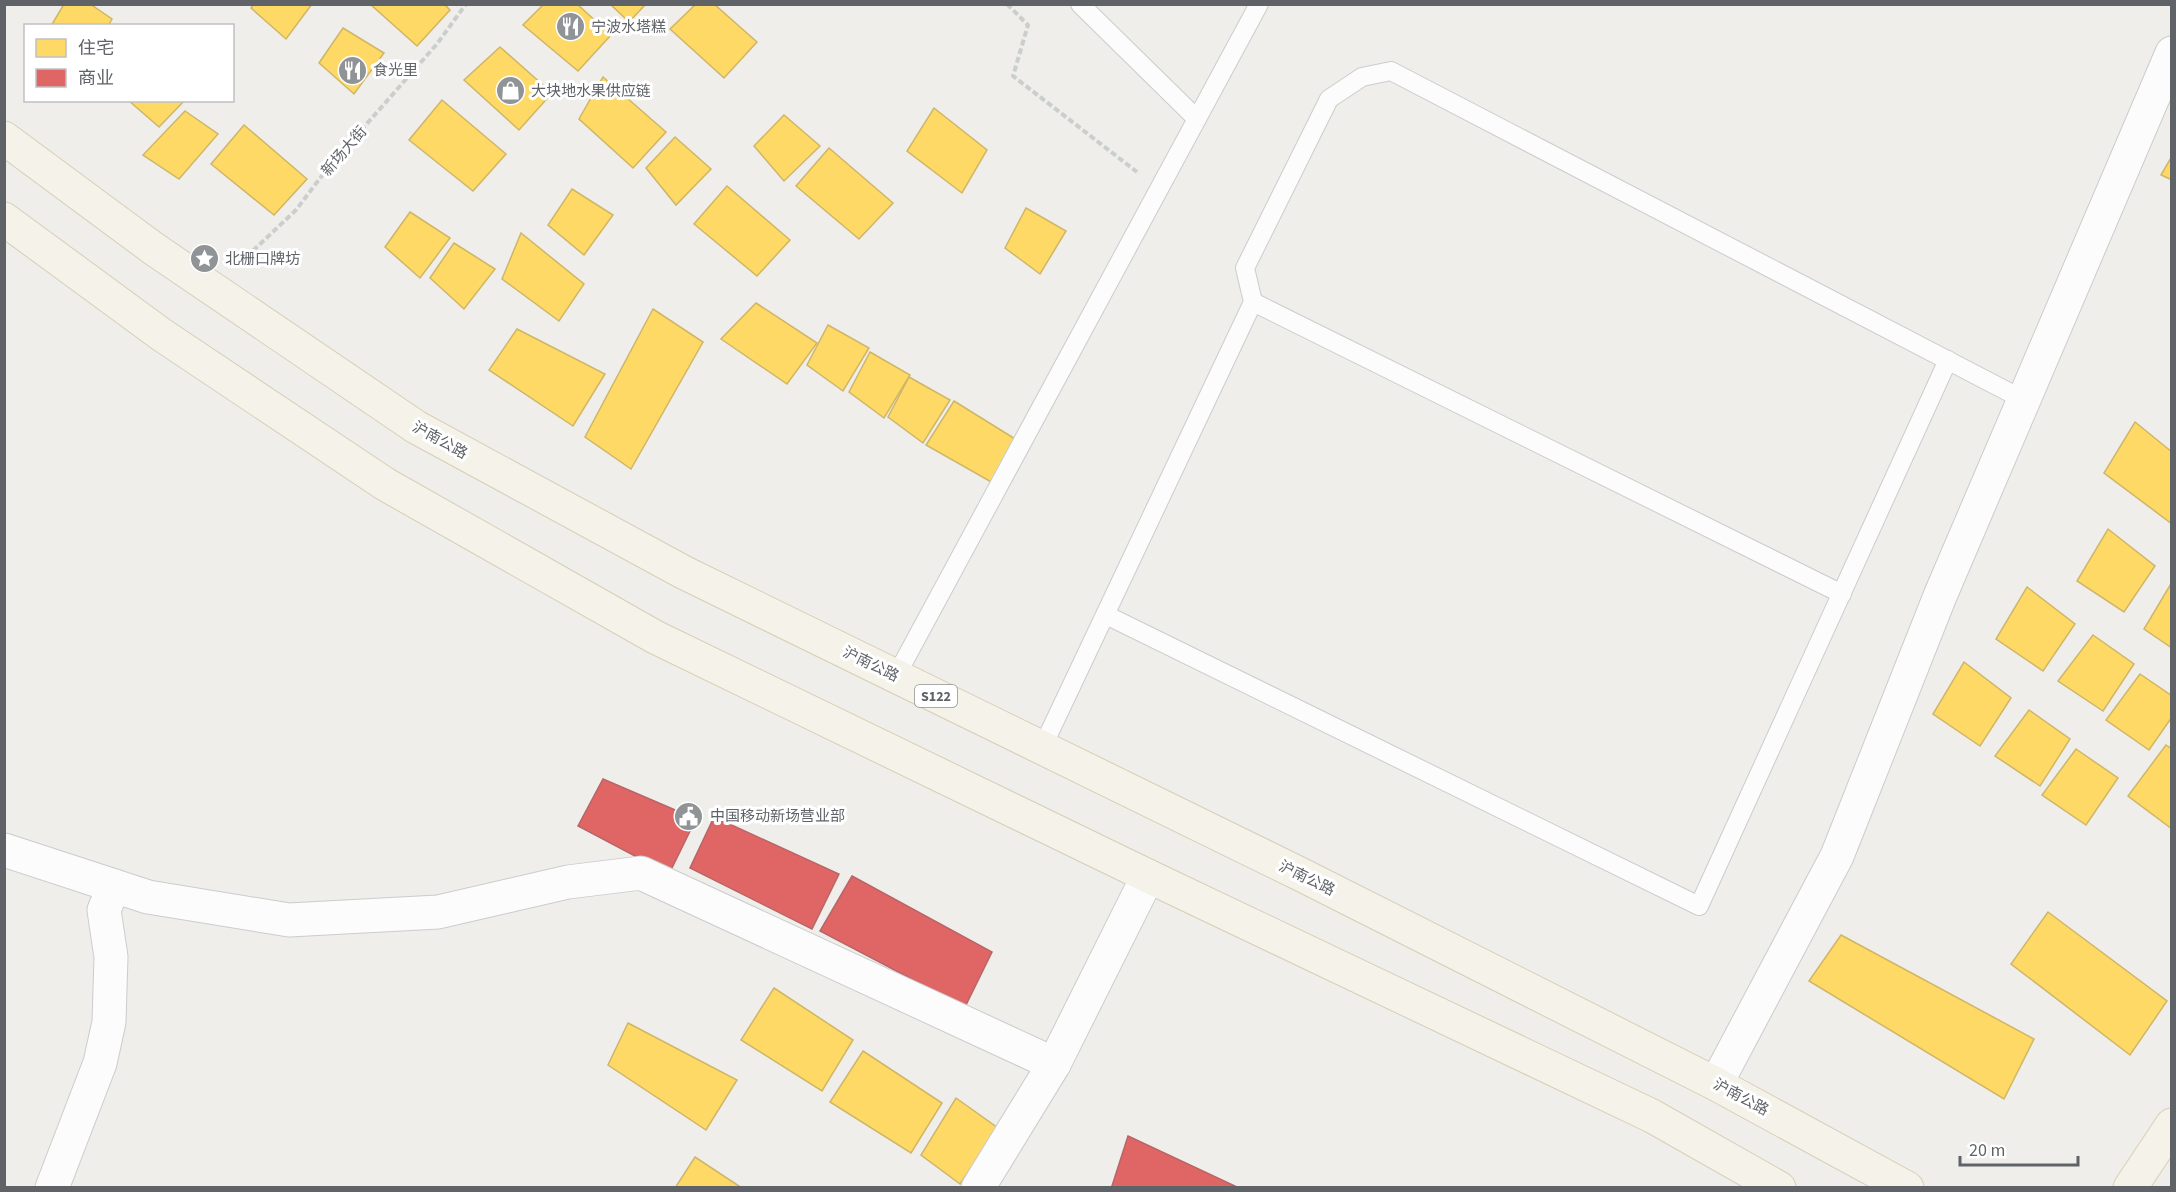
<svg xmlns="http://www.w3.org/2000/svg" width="2176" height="1192" font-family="'Source Sans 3','Noto Sans SC',sans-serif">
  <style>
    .homes { fill: #ffd966; stroke: #cfb667; stroke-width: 1.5 }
    .shops { fill: #e06666; stroke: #b96567; stroke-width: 1.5 }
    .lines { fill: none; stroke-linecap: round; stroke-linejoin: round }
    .lane-casing { stroke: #cbcccc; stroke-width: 20 }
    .street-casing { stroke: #cbcccc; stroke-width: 35 }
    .primary-casing { stroke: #d7ceb8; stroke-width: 35 }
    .path { stroke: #cacfcc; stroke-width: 4; stroke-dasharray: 6 3; stroke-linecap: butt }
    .lane { stroke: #fdfcfc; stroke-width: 18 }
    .street { stroke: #fdfcfc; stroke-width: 33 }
    .primary { stroke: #f4f2e9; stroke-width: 33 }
    .labels { text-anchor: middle; stroke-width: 6; stroke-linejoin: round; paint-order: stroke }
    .shield { fill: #fff; stroke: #8f9295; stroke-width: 1.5 }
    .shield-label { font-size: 14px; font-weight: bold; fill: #5f6368 }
    .poi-label { font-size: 15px; fill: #5f6368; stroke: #fff; text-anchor: start }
    .street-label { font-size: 15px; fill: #5f6368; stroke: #fff }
  </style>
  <rect width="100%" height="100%" fill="#efeeea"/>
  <g class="homes">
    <path d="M64 4H90L112 19 108 26H51Z"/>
    <path d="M254 4H312L286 39 251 8Z"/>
    <path d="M370 4H444L450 10 417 46Z"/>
    <path d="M544 4H577L611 35 578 71 523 25Z"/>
    <path d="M610 4H646L629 22Z"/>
    <path d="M696 4H714L757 42 724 78 670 29Z"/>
    <path d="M343 28 384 53 354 94 319 63Z"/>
    <path d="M500 47 552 93 519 130 464 80Z"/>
    <path d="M603 77 666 132 633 168 579 119Z"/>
    <path d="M128 100H185L159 127Z"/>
    <path d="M442 100 506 154 473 191 409 140Z"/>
    <path d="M934 108 987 150 962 193 907 151Z"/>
    <path d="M185 111 218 134 179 179 143 155Z"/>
    <path d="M784 115 820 146 784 181 754 146Z"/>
    <path d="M244 125 307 179 274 215 211 164Z"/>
    <path d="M675 137 711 169 676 205 646 168Z"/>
    <path d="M829 148 893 203 859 239 796 186Z"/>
    <path d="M2172 156V180L2161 175Z"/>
    <path d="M727 186 790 240 757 276 694 224Z"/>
    <path d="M572 189 613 215 584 255 548 225Z"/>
    <path d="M1026 208 1066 231 1040 274 1005 248Z"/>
    <path d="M410 212 450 238 420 278 385 247Z"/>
    <path d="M521 233 584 284 559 321 502 279Z"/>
    <path d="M454 243 495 269 464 309 430 278Z"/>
    <path d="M756 303 817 343 787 384 721 339Z"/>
    <path d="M653 309 703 342 631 469 585 437Z"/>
    <path d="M828 325 869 348 843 391 807 365Z"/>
    <path d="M517 329 605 374 573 426 489 370Z"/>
    <path d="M870 352 910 375 884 418 849 392Z"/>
    <path d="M909 377 950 400 923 443 888 417Z"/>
    <path d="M954 401 1020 442 993 483 926 445Z"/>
    <path d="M2135 422 2172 452V524L2104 473Z"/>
    <path d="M2108 529 2155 566 2124 612 2077 581Z"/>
    <path d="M2172 582V648L2144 629Z"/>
    <path d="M2027 587 2075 624 2043 671 1996 639Z"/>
    <path d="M2093 635 2134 664 2103 711 2058 681Z"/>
    <path d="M1964 662 2011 698 1980 746 1933 714Z"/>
    <path d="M2140 674 2172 696V717L2149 750 2106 720Z"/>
    <path d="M2029 710 2070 739 2040 786 1995 756Z"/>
    <path d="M2166 745 2172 749V829L2128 796Z"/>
    <path d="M2076 749 2118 778 2086 825 2042 795Z"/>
    <path d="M2048 912 2167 1001 2130 1055 2011 964Z"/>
    <path d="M1841 935 2034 1039 2004 1099 1809 981Z"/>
    <path d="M774 988 853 1040 822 1091 741 1040Z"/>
    <path d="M628 1023 737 1080 706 1130 608 1065Z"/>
    <path d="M863 1051 942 1103 911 1153 830 1102Z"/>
    <path d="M956 1098 998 1128 960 1184 921 1155Z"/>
    <path d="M695 1157 742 1188H675Z"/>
  </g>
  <g class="shops">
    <path d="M603 779 696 819 669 874 578 826Z"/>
    <path d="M714 817 839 874 812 929 690 868Z"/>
    <path d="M852 876 992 952 965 1007 820 931Z"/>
    <path d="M1128 1136 1239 1188H1115L1112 1186Z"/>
  </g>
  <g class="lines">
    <defs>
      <g id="lane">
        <path d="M1080 4 1197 119"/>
        <path d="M1253 302 1842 594"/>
        <path d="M1106 615 1699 906 1948 360"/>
        <path d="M896 676 1259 4"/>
        <path d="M1042 748 1253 302 1245 268 1329 99 1362 77 1391 71 2024 400"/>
      </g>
      <g id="street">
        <path d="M4 850 148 897 289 920 438 912 568 882 641 873 1054 1064"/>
        <path d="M1716 1084 1837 856 1940 596 2172 53"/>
        <path d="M52 1188 100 1063 109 1022 111 957 104 910 114 886"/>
        <path d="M978 1188 1054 1064 1148 876"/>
      </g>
      <g id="primary">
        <path d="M4 138 154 249 416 427 683 572 1300 874 1716 1084 1907 1188"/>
        <path d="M4 219 162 335 385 484 655 637 1148 876 1652 1116 1779 1188"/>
        <path d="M2130 1188 2172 1125"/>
      </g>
    </defs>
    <use href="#lane" class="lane-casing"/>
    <use href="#street" class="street-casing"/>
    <use href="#primary" class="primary-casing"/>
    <g class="path">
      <path d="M1007 4 1028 25 1013 76 1137 172"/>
      <path d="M240 263 296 210 327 169 437 44 466 4"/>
    </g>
    <use href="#lane" class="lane"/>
    <use href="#street" class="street"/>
    <use href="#primary" class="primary"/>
  </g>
  <defs>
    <symbol id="restaurant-disc" viewBox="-11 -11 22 22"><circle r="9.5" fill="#919496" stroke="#fff"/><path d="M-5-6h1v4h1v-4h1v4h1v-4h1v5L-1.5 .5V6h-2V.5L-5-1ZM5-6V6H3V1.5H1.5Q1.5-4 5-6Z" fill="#fff"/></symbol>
    <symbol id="shop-disc" viewBox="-11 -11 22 22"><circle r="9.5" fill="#919496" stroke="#fff"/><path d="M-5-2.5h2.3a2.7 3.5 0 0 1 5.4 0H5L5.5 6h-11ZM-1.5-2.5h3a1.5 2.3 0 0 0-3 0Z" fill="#fff"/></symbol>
    <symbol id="sight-disc" viewBox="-11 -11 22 22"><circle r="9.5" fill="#919496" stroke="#fff"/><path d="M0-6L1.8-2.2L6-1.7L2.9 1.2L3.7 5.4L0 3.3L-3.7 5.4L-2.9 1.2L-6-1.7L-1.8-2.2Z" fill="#fff"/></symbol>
    <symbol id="civic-disc" viewBox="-11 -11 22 22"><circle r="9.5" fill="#919496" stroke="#fff"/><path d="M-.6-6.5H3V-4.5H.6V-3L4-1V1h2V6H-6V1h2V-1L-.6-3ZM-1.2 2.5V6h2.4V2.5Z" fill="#fff"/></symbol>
  </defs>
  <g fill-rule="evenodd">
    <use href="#restaurant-disc" x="554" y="10" width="33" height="33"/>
    <use href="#restaurant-disc" x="336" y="54" width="33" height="33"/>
    <use href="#shop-disc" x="494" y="74" width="33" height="33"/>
    <use href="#sight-disc" x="188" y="242" width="33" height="33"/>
    <use href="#civic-disc" x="672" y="800" width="33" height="33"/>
  </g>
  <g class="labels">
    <rect class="shield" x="915" y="685" width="42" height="22" rx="4.5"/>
    <g class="shield-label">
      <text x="936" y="701">S122</text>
    </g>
    <g class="poi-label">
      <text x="591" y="32">宁波水塔糕</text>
      <text x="373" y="75">食光里</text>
      <text x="531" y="96">大块地水果供应链</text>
      <text x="225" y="264">北栅口牌坊</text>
      <text x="710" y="821">中国移动新场营业部</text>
    </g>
    <g class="street-label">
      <text transform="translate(344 151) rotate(-49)" y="5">新场大街</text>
      <text transform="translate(440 440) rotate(29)" y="5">沪南公路</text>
      <text transform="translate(871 664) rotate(26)" y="5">沪南公路</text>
      <text transform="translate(1307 878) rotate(26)" y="5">沪南公路</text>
      <text transform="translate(1741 1097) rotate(28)" y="5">沪南公路</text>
    </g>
  </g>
  <rect width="2176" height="1192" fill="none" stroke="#5f6368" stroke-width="12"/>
  <rect x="24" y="24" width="210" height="78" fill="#ffffff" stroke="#bfc1c3" stroke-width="1.5"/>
  <rect x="36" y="39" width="30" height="18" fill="#ffd966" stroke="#bfc1c3" stroke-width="1.5"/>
  <text x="78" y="54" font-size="18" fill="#5f6368">住宅</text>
  <rect x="36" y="69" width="30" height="18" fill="#e06666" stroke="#bfc1c3" stroke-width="1.5"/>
  <text x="78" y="84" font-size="18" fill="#5f6368">商业</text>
  <path d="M1960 1156v9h118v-9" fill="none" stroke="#5f6368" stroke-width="3"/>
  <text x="1969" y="1156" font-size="18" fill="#5f6368" stroke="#ffffff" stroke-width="4.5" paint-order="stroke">20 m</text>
</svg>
